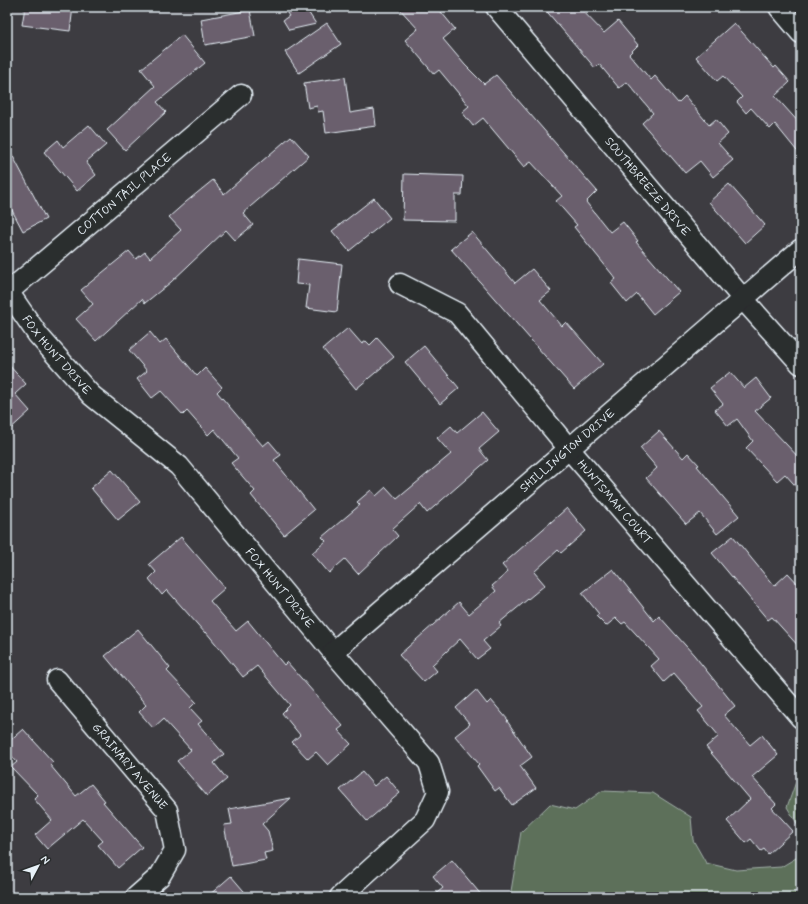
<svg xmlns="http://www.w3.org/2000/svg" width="808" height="904" font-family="Mynerve,sans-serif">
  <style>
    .green { fill: #5d705a; stroke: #a2b0a9 }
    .building { fill: #6a5f6d; stroke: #e8f1f8 }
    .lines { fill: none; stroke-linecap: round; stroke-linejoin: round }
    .minor-casing { stroke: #e8f1f8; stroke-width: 23 }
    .minor { stroke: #2a2d2e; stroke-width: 20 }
    .labels { text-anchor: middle; stroke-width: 4; stroke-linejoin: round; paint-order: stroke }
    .street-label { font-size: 12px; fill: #e8f1f8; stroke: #2a2d2e }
  </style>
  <rect width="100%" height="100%" fill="#3d3c41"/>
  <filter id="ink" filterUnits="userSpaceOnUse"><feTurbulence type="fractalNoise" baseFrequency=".025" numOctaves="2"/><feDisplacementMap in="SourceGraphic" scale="8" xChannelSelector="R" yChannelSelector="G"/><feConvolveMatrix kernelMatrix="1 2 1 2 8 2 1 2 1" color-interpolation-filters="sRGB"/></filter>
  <g filter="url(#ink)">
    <g class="green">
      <path d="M801 778V830L787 807 797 779Z"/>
      <path d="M602 791 653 793 691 817 693 840 706 863 736 870 781 867 801 855V897H510L521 832 550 804 575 810Z"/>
    </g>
    <g class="building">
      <path d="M25 7H73L70 31 22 25Z"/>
      <path d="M283 7H305L316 24 289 30 283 20 289 16Z"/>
      <path d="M398 7H437L455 29 443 39 465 65 484 84 496 75 597 191 586 202 610 232 623 222 638 241 636 242 679 292 653 314 637 294 627 303 611 283 616 279 574 227 577 225 556 201 562 196 531 162 524 167 483 118 473 126 462 112 469 106 439 70 434 74 405 40 418 29Z"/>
      <path d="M543 7H579L604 33 618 21 638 45 629 54 651 80 655 76 678 103 685 96 709 125 716 119 728 134 718 143 733 160 713 177 700 161 685 173 642 123 653 113 627 82 619 88 599 64 595 68Z"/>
      <path d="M250 10 255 36 205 45 201 19Z"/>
      <path d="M327 23 341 44 299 73 285 52Z"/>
      <path d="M734 23 774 68 776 66 790 82 775 96 801 125V156L775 124 770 129 751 108 746 113 737 102 742 97 723 76 717 81 696 57Z"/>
      <path d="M182 35 205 63 157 102 166 112 125 150 107 130 155 86 141 69Z"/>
      <path d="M345 77 350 113 374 109 376 126 326 133 323 111 318 112 317 106 308 108 304 83Z"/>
      <path d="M89 125 106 145 86 162 96 175 77 191 44 152 58 140 63 147Z"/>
      <path d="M291 136 309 156 243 213 253 225 235 240 226 230 171 282 145 303 142 299 96 341 76 319 93 304 81 290 129 251 136 259 145 252 150 258 181 230 169 217 186 202 213 180 224 194Z"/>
      <path d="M7 145 46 219 23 231 7 201Z"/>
      <path d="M404 174 463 176 462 195H455V221L403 220Z"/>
      <path d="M729 184 765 225 745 243 709 202Z"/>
      <path d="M374 198 390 218 349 251 332 231Z"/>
      <path d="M472 232 515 283 532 269 551 291 540 300 562 326 566 322 603 364 574 389 451 249Z"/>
      <path d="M298 259 342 264 337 312 306 308 309 285 296 284Z"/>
      <path d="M348 328 362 344 366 341 370 345 377 338 394 357 356 389 323 349Z"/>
      <path d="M150 332 160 344 166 339 197 376 205 368 222 387 217 392 263 446 269 441 281 455 274 460 314 510 284 535 251 495 255 491 231 463 238 458 214 429 208 435 187 411 183 415 161 391 152 398 137 379 147 371 129 350Z"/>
      <path d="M424 346 459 388 440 404 405 362Z"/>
      <path d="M7 363 26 384 15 394 30 411 7 432Z"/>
      <path d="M730 372 744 388 756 378 771 398 755 411 801 460V492L785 474 777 481 746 448 753 441 737 419 728 426 715 410 723 404 710 388Z"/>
      <path d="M482 412 499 432 479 449 488 460 427 513 420 504 392 529 398 536 358 574 345 559 329 573 312 553 326 541 322 537 360 505 357 502 371 490 376 496 386 487 397 499 451 454 437 438 451 426 457 433Z"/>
      <path d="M659 431 683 458 688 453 699 465 697 466 739 516 717 534 700 513 686 524 646 478 657 468 640 448Z"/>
      <path d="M112 470 140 502 118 520 91 488Z"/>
      <path d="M567 508 586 531 561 553 558 550 534 572 545 585 499 623 501 626 483 641 490 649 477 659 460 639 432 665 437 671 424 682 399 655 459 602 469 614 496 591 492 586 508 572 502 565Z"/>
      <path d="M733 536 774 586 788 573 801 587V649L772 617 768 620 712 553Z"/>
      <path d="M181 537 225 588 210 601 236 631 248 621 284 665 287 662 343 726 338 730 351 744 328 765 316 752 308 759 292 742 300 735 282 713 290 705 257 666 243 677 206 632 205 633 167 590 162 595 149 579 156 572 149 564Z"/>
      <path d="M613 569 654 621 659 616 694 655 735 706 724 715 750 745 762 735 778 755 752 777 776 804 772 808 793 831 768 854 764 849 761 851 751 839 746 843 727 821 750 799 706 747 719 736 698 711 703 707 674 673 664 682 651 666 659 659 625 622 622 624 616 618 606 626 596 616 599 614 582 593Z"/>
      <path d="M138 629 170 668 167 671 196 702 190 708 202 721 198 724 224 754 214 763 227 779 207 796 177 761 191 750 163 719 153 728 139 712 146 705 105 656Z"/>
      <path d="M476 690 487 704 491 700 508 720 507 721 532 757 520 766 536 788 512 805 499 788 495 791 477 766 479 764 455 736 470 724 456 708Z"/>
      <path d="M23 729 53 762 50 765 76 796 91 784 105 801 103 802 142 847 118 868 98 845 103 841 83 819 47 849 35 835 52 820 34 799 38 795 11 767 17 762 7 751V743Z"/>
      <path d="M362 772 374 786 386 776 400 793 367 821 340 790Z"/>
      <path d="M291 798 262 824 268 831 273 851 264 853 266 860 232 866 224 825 232 824 229 809Z"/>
      <path d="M452 860 483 897H432L443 888 433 876Z"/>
      <path d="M231 876 249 897H207Z"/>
    </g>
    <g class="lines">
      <defs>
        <g id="minor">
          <path id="s1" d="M496 7 743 299 801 364"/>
          <path d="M779 7 801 33"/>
          <path id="s2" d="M400 284 457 313 570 450 801 718"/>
          <path id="s3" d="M7 290 38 335 91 395 179 466 333 652 429 763 438 792 425 820 340 897"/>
          <path id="s4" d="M8 292 241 95"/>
          <path id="s5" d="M333 652 801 249"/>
          <path id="s6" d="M57 680 167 810 175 850 160 876 136 897"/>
        </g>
      </defs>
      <use href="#minor" class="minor-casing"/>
      <use href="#minor" class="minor"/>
    </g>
  </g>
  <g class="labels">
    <g class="street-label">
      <text dy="4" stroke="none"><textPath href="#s1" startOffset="235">SOUTHBREEZE DRIVE</textPath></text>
      <text dy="4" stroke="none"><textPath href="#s4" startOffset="152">COTTON TAIL PLACE</textPath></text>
      <text dy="4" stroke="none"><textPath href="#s3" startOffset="82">FOX HUNT DRIVE</textPath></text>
      <text dy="4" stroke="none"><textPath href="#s5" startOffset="309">SHILLINGTON DRIVE</textPath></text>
      <text dy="4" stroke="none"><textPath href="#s2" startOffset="310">HUNTSMAN COURT</textPath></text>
      <text dy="4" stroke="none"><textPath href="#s3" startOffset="406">FOX HUNT DRIVE</textPath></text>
      <text dy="4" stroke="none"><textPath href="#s6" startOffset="113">GRAINARY AVENUE</textPath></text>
    </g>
  </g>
  <rect width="808" height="904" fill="none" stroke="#2a2d2e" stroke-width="24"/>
  <rect x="12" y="12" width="784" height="880" fill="none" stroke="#e8f1f8" stroke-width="1.5" filter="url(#ink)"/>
  <g transform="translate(38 866) rotate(49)" stroke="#2a2d2e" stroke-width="3" paint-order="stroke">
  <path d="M0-3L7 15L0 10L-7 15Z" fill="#e8f1f8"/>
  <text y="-6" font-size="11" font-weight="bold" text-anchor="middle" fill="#e8f1f8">N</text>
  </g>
</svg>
